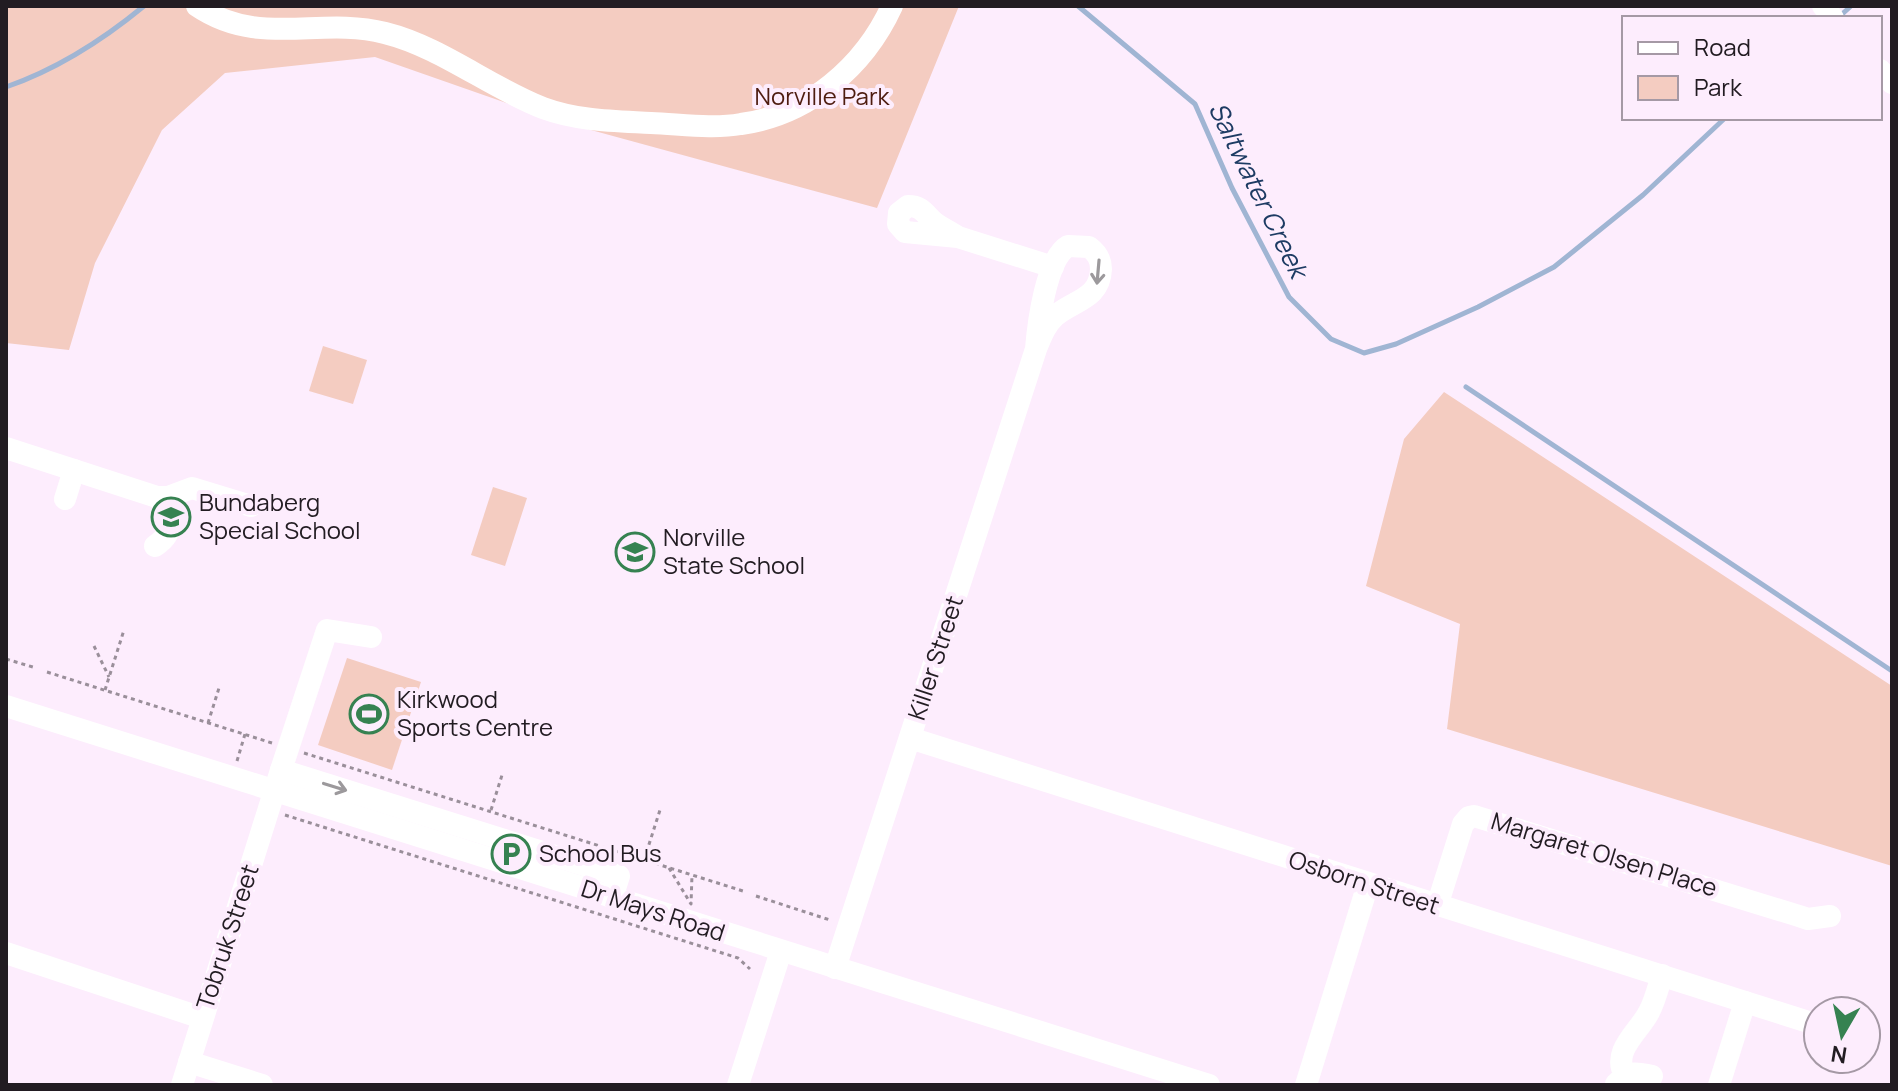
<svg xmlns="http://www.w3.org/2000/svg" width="1898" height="1091" font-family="Manrope,sans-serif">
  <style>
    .green { fill: #f4ccc1 }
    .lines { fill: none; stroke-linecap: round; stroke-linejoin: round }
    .stream { stroke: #a0b5d3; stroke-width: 5 }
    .path { stroke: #9a8f9a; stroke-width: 3; stroke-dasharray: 4 4; stroke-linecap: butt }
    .minor { stroke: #fff; stroke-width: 22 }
    .oneway { stroke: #9c999c }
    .labels { text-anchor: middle; stroke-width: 8; stroke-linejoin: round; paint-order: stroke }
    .park-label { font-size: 24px; fill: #4e1c10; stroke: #fdedfd }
    .poi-label { font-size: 24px; fill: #221c22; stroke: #fdedfd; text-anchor: start }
    .street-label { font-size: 24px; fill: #221c22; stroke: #fdedfd }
    .water-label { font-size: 26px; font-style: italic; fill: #1d3b63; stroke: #fdedfd }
  </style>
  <rect width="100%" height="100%" fill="#fdedfd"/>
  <g class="green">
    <path d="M6 6H959L877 208 558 121 375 57 225 73 162 130 95 263 69 350 6 343Z"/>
    <path d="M323 346 367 360 353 404 309 391Z"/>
    <path d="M1444 392 1892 686V866L1447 729 1460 624 1366 586 1404 439Z"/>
    <path d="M493 487 527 498 505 566 471 555Z"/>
    <path d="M347 658 421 682 392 770 318 745Z"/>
  </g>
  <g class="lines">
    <g class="stream">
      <path d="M1078 6 1195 104 1232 188 1289 297 1331 339 1364 353 1396 344 1478 307 1554 267 1643 195 1725 118"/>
      <path d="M1840 16 1851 6"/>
      <path d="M6 87C55 70 104 39 144 6"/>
      <path d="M1466 387 1892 671"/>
    </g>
    <g class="path">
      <path d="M94 646 109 677"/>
      <path d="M6 659 36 668"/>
      <path d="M47 672 272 743"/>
      <path d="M105 690 124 630"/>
      <path d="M208 723 219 688"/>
      <path d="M304 753 743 891"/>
      <path d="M237 761 245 734"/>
      <path d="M491 810 503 772"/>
      <path d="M285 815 738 958 750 969"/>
      <path d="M644 860 660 810"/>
      <path d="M669 868 691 904 692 875"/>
      <path d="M756 896 830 920"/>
    </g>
    <g class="minor">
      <path d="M197 6C259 48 319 16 385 33 441 47 489 87 543 108 578 121 615 121 651 123 680 124 712 129 741 124 808 115 864 67 892 6"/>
      <path d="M1823 6 1833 18"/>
      <path d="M1880 70 1892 83"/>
      <path d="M958 237C951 232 942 228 935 223 925 215 923 206 908 206L899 213 898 224 905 232 958 237 1053 267"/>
      <path d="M6 448 157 497H168L192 488 251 506"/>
      <path d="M65 499 74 470"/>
      <path d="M155 546C175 533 175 511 157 497"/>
      <path d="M6 706 1209 1085"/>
      <path d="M910 738 1818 1025"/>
      <path d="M281 770 327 630 371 637"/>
      <path d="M1437 906 1463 824 1469 817 1474 816 1799 916 1808 919 1830 916"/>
      <path d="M6 953 202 1018"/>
      <path d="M835 968 1036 349C1041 337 1045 325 1055 316 1074 300 1100 299 1101 269 1101 259 1097 253 1089 247L1068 246C1046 259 1038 324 1036 349"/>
      <path d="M189 1062 262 1085"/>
      <path d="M1625 1075C1611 1051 1639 1032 1649 1012 1655 1001 1658 988 1662 975"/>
      <path d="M1616 1084C1628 1071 1635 1072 1652 1076"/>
      <path d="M182 1085 281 770 619 876 612 898"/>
      <path d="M738 1085 781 951"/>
      <path d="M1306 1085 1368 884"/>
      <path d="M1719 1085 1745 1002"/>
    </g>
  </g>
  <defs><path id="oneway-shaft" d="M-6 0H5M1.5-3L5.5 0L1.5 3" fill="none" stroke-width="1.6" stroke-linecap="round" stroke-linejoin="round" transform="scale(2)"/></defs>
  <g class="oneway">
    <use href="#oneway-shaft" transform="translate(1098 272) rotate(95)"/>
    <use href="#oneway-shaft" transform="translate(335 787) rotate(17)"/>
  </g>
  <defs>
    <symbol id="school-ring" viewBox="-11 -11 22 22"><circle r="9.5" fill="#fdedfd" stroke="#368251" stroke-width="1.5"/><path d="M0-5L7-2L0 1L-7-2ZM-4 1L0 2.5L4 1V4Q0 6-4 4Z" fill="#368251"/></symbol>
    <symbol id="stadium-ring" viewBox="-11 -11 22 22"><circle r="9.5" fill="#fdedfd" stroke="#368251" stroke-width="1.5"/><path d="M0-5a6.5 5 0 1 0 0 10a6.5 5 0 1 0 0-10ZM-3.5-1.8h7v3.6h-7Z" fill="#368251"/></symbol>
    <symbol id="parking-ring" viewBox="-11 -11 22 22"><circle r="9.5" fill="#fdedfd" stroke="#368251" stroke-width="1.5"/><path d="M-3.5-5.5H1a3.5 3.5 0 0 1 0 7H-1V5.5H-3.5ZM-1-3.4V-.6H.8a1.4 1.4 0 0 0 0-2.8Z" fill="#368251"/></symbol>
  </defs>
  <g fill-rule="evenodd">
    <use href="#school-ring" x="149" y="495" width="44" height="44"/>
    <use href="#school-ring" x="613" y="530" width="44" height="44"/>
    <use href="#stadium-ring" x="347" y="692" width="44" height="44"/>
    <use href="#parking-ring" x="489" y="832" width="44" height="44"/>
  </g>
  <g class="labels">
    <g class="park-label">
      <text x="822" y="105">Norville Park</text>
    </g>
    <g class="poi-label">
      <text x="199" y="511">Bundaberg<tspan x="199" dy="28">Special School</tspan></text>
      <text x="663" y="546">Norville<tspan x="663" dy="28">State School</tspan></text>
      <text x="397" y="708">Kirkwood<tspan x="397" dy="28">Sports Centre</tspan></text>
      <text x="539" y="862">School Bus</text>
    </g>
    <g class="street-label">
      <text transform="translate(936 658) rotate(-72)" y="8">Killer Street</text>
      <text transform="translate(1604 855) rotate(17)" y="8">Margaret Olsen Place</text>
      <text transform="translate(1364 883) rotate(18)" y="8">Osborn Street</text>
      <text transform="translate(653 911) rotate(18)" y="8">Dr Mays Road</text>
      <text transform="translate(228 937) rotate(-72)" y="8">Tobruk Street</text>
    </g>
    <g class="water-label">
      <text transform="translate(1258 190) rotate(64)" y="9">Saltwater Creek</text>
    </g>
  </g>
  <rect width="1898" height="1091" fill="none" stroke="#221c22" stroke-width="16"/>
  <rect x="1622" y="16" width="260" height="104" fill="#fdedfd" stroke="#a599a5" stroke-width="2"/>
  <rect x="1638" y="42" width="40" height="12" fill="#ffffff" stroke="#a599a5" stroke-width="2"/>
  <text x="1694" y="56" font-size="24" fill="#221c22">Road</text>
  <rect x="1638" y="76" width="40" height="24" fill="#f4ccc1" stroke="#a599a5" stroke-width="2"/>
  <text x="1694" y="96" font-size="24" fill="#221c22">Park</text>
  <g transform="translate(1842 1035) rotate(189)"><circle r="38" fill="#fdedfd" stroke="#a599a5" stroke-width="2"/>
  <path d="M0-6L14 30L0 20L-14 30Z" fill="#368251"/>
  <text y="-12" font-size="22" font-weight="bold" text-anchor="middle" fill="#221c22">N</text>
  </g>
</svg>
